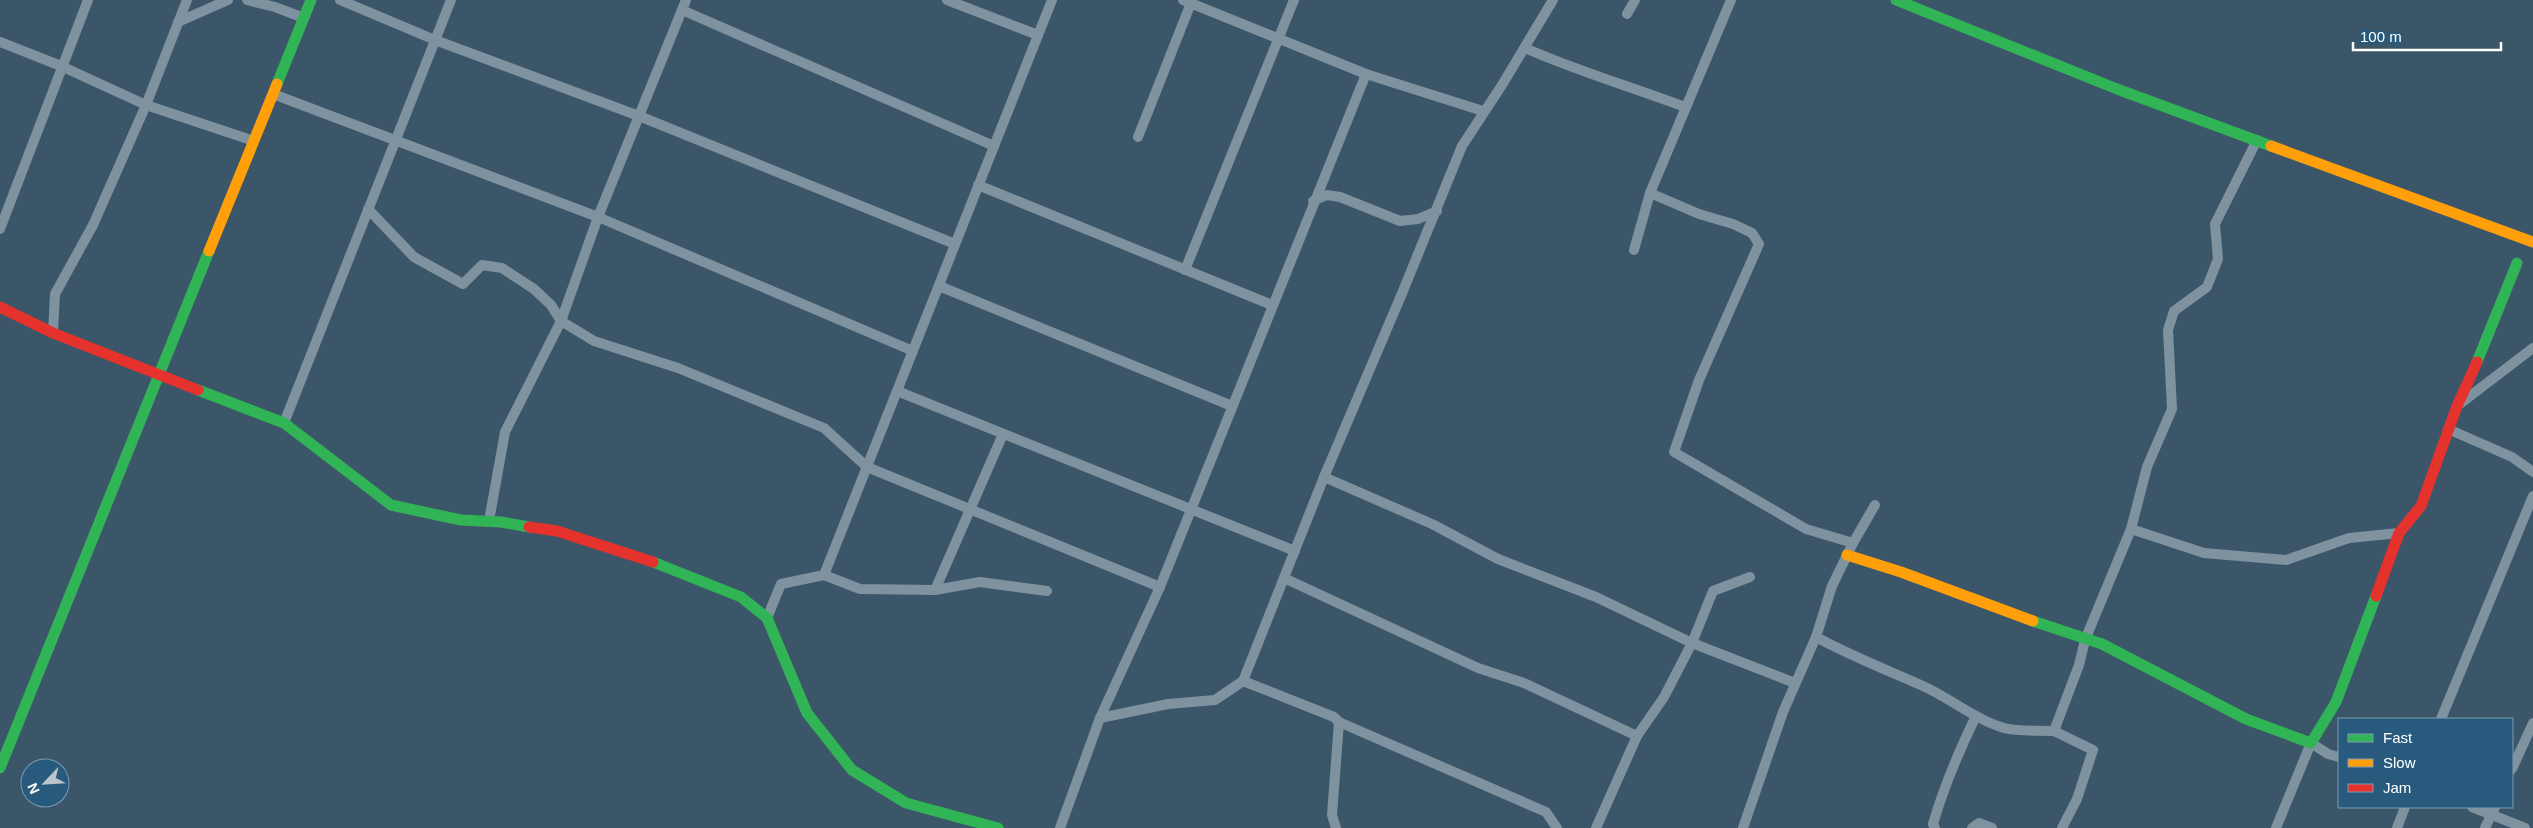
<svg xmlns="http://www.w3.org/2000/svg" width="2533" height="828" font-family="Arial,sans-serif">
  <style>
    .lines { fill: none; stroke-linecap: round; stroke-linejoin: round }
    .street { stroke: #7f929f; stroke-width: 10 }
    .fast { stroke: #30b455; stroke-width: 11 }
    .slow { stroke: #ff9f0a; stroke-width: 11 }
    .jam { stroke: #e5322d; stroke-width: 11 }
  </style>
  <rect width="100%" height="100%" fill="#3b5668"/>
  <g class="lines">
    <g class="street">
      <path d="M247 0 275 7 304 18"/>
      <path d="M340 0 435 40 639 116 955 244"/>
      <path d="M947 0 1038 35"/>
      <path d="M1183 0 1366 74 1483 111"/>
      <path d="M682 10 994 146"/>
      <path d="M1627 14 1635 0"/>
      <path d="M178 22 228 0"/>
      <path d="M0 42 61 66 146 105 254 141"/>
      <path d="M1525 48C1577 71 1632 87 1685 107"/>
      <path d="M273 94 598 217 913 351"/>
      <path d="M1138 137 1191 3"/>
      <path d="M978 185 1272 305"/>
      <path d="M1650 193 1699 214 1733 224 1752 233 1759 244 1699 380 1674 452 1806 529 1853 543"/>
      <path d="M1313 201 1327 195 1340 197 1400 221 1418 219 1437 211"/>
      <path d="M368 209 414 257 463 284 482 265 502 268 534 289 551 305 561 321 594 341 678 368 824 428 867 467 1160 587"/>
      <path d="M0 229 88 0"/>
      <path d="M1634 250 1650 193 1731 0"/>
      <path d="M1185 270 1294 0"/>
      <path d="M939 286 1232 406"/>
      <path d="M53 333 55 294 93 225 146 105 187 0"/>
      <path d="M897 391 1295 551"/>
      <path d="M2457 406 2533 348"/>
      <path d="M284 423 451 0"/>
      <path d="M2448 429 2512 457 2533 472"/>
      <path d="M1324 477 1432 524 1498 559 1596 597 1692 643 1795 683"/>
      <path d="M489 521 505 432 561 321 598 217 686 0"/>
      <path d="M2131 529 2204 553 2286 560 2349 538 2399 533"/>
      <path d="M824 575 1052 0"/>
      <path d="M1284 578 1478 668 1524 683 1637 736"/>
      <path d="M935 590 1003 434"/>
      <path d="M767 618 781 584 824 575 860 589 935 590 980 582 1047 591"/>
      <path d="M1816 637C1851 656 1887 670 1923 686 1950 698 1976 720 2004 728 2019 732 2038 730 2054 731"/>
      <path d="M1243 681 1334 717 1339 722 1546 812 1557 828"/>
      <path d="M1100 718 1168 704 1215 700 1243 681 1324 477 1403 291 1462 146 1502 85 1553 0"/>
      <path d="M2441 719 2533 496"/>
      <path d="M2512 769 2533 723"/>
      <path d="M2472 807 2525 828"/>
      <path d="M1060 828 1100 718 1160 587 1366 74"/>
      <path d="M1336 828 1332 815 1339 722"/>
      <path d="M1596 828 1637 736 1664 697 1692 643 1713 591 1750 577"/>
      <path d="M1743 828 1783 712 1816 637 1832 586 1853 543 1875 505"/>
      <path d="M1935 828 1933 824C1944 786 1959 751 1976 716"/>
      <path d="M1972 828 1979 823 1992 828"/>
      <path d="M2062 828 2077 799 2093 750 2054 731 2079 665 2085 640 2131 529 2147 467 2172 409 2168 330 2174 311 2207 287 2218 259 2215 224 2257 140"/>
      <path d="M2276 828 2311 743 2328 754 2339 757"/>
      <path d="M2397 828 2405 807"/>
      <path d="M2485 828 2495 807"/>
    </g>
    <g class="fast">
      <path d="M1896 0 2117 89 2271 146"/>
      <path d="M277 84 311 0"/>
      <path d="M2477 362 2517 263"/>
      <path d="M198 390 284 423 391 505 461 520 501 522 529 527"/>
      <path d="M653 562 741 597 767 618 807 713 852 770 906 803 998 828"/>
      <path d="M2033 621 2102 644 2246 719 2311 743 2336 702 2376 596"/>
      <path d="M0 768 209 251"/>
    </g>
    <g class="slow">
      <path d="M2271 146 2533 242"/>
      <path d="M209 251 277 84"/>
      <path d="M1847 555 1901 572 2033 621"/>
    </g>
    <g class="jam">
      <path d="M0 307 53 333 198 390"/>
      <path d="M529 527 557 531 653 562"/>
      <path d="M2376 596 2399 533 2421 506 2457 406 2477 362"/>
    </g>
  </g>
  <rect x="2338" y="718" width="175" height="90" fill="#275a7c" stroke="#7d9cb0"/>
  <rect x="2348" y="734" width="25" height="8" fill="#30b455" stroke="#7d9cb0"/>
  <text x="2383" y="743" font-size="15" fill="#ffffff">Fast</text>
  <rect x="2348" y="759" width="25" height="8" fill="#ff9f0a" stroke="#7d9cb0"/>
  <text x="2383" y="768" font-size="15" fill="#ffffff">Slow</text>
  <rect x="2348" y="784" width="25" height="8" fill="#e5322d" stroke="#7d9cb0"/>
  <text x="2383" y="793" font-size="15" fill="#ffffff">Jam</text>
  <g transform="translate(45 783) rotate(245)"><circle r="24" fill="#275a7c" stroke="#7d9cb0"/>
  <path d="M0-4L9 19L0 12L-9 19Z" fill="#bac4ca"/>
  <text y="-8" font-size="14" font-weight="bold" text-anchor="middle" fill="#ffffff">N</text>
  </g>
  <path d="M2353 42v8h148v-8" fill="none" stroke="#ffffff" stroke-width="2.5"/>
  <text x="2360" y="42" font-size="15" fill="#ffffff" stroke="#275a7c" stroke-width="4" paint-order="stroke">100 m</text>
</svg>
